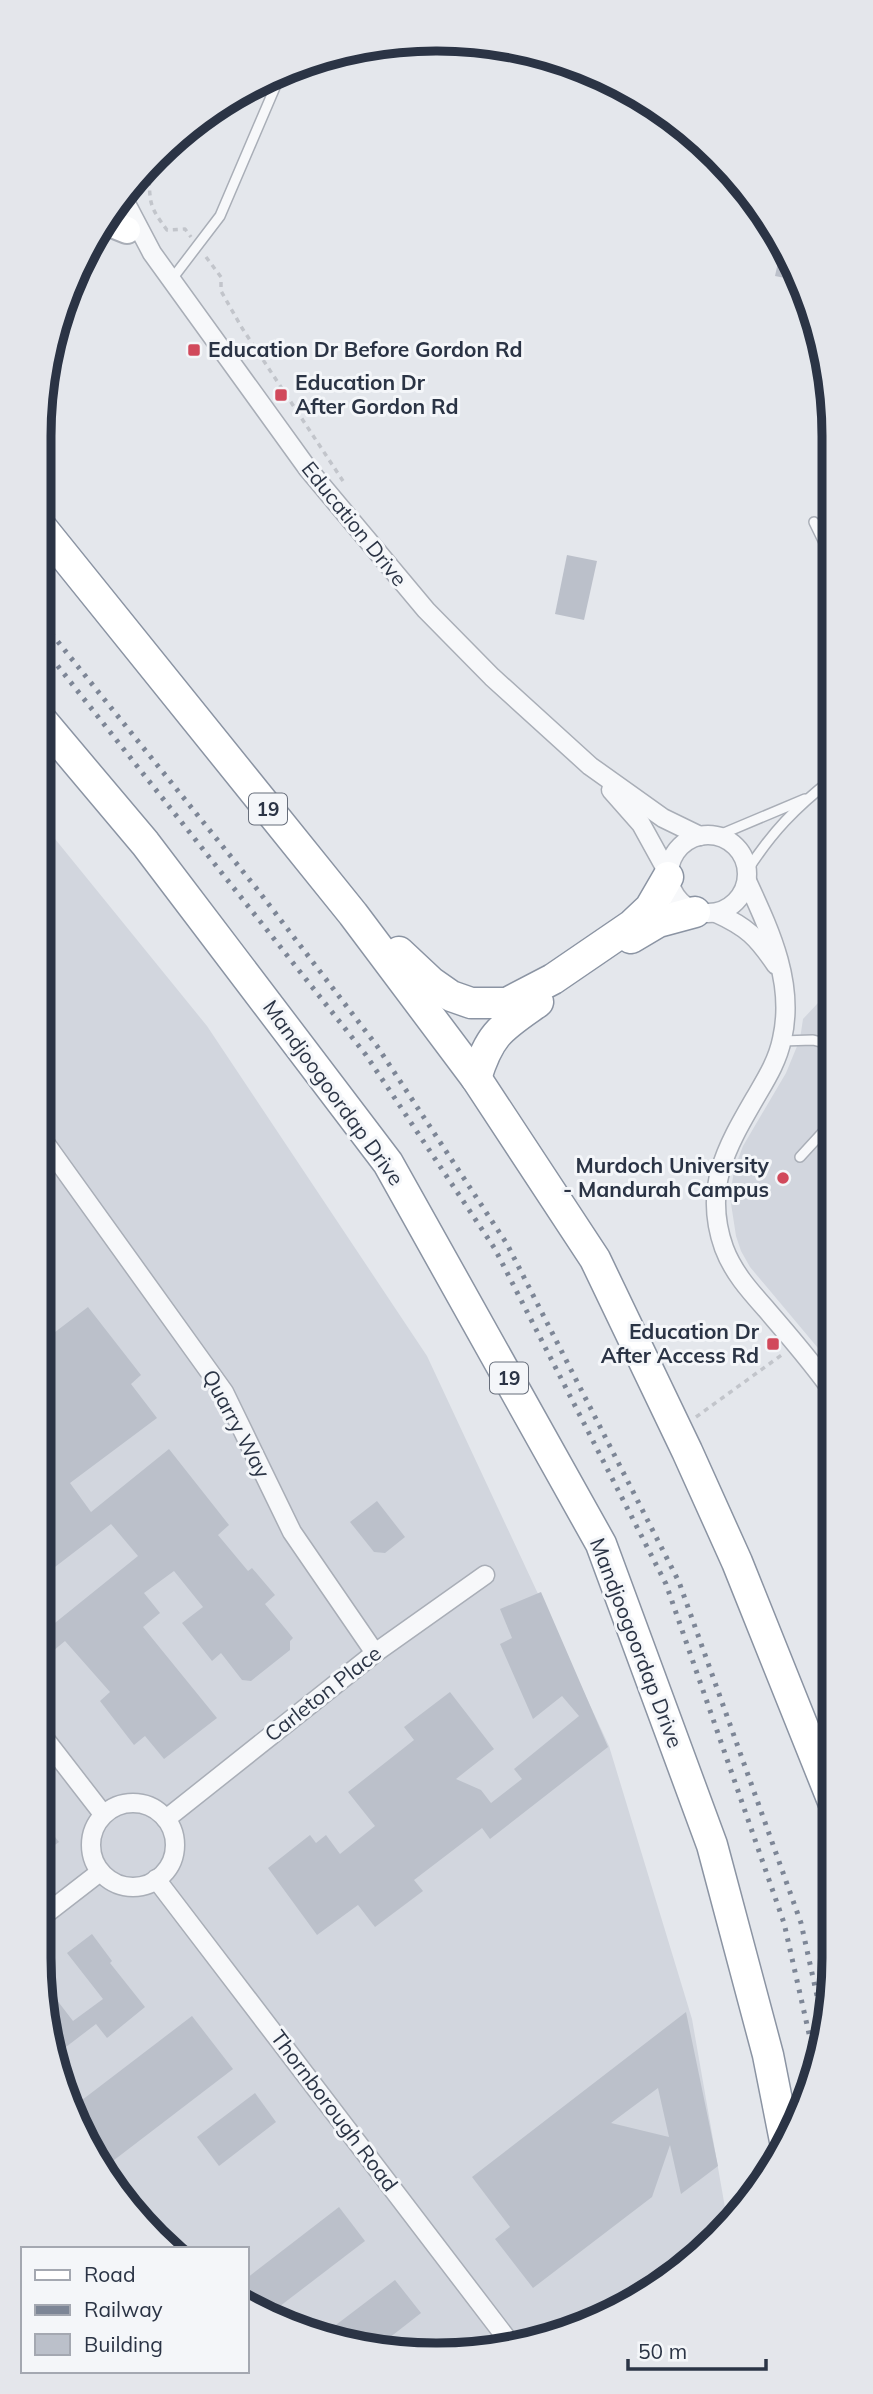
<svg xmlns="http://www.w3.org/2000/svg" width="873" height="2394" font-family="Mulish,sans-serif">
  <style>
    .built { fill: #d2d6de }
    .building { fill: #bbc0ca; fill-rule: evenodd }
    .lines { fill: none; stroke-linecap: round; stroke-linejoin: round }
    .service-casing { stroke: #a9aeb7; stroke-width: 12 }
    .minor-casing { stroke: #a9aeb7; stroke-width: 21 }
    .secondary-casing { stroke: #a9aeb7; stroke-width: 30 }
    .trunk-casing { stroke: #8b94a3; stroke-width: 33 }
    .path { stroke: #c2c5cb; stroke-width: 3.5; stroke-dasharray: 5 5; stroke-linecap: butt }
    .service { stroke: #f7f8fa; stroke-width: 9 }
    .minor { stroke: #f7f8fa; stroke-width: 18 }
    .secondary { stroke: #fff; stroke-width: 26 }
    .trunk { stroke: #fff; stroke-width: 30 }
    .rail { stroke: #7d8696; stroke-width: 5; stroke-dasharray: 3.5 7; stroke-linecap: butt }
    .poi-dot { fill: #d1495b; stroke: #f4f6f9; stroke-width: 2.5 }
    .labels { text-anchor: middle; stroke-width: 6; stroke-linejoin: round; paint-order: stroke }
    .shield { fill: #f4f6f9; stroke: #676e7b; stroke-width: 2 }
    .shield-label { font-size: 19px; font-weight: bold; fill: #2b3445 }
    .poi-label { font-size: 21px; font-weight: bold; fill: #2b3445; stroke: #f4f6f9; text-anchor: start }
    .street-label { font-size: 21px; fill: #2b3445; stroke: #f4f6f9 }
    .rim { fill: none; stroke: #2b3445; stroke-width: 9 }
  </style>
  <rect width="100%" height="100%" fill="#e4e7ec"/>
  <g class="built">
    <path d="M38 818 207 1026 427 1356 609 1746 692 2019 727 2219 658 2288 539 2342 385 2352 260 2314 247 2304V2249H175L138 2220 69 2109 38 1957Z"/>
    <path d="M832 988 833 1366 750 1267 741 1251 736 1236 730 1197 734 1170 743 1146 786 1073 800 1039 803 1019Z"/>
  </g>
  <g class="building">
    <path d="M782 244 794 261 800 281 775 276Z"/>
    <path d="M567 555 597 561 584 620 555 614Z"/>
    <path d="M88 1307 141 1375 131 1384 157 1418 70 1483 91 1512 169 1449 229 1525 218 1535 248 1571 252 1568 275 1595 265 1604 293 1638 290 1641V1650L251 1681 242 1680 221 1653 212 1661 182 1623 203 1607 174 1571 144 1593 160 1613 143 1627 217 1718 164 1759 145 1736 134 1745 100 1701 110 1692 65 1641 53 1651 40 1635 138 1556 111 1524 38 1580V1537L49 1529 38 1515V1345Z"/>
    <path d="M377 1501 405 1537 385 1553 374 1552 350 1522Z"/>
    <path d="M541 1592 608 1747 490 1839 482 1828 414 1880 423 1891 375 1927 358 1905 317 1935 268 1868 310 1835 316 1843 326 1835 340 1854 375 1826 348 1792 414 1740 404 1727 450 1692 494 1749 456 1779 481 1790 491 1803 522 1779 514 1769 579 1716 562 1696 533 1719 500 1644 512 1638 500 1609Z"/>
    <path d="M38 1816 59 1842 38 1857Z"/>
    <path d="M92 1934 112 1961 110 1963 145 2007 107 2038 96 2024 58 2053 43 1982 73 2021 103 1999 67 1953Z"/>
    <path d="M686 2012 718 2166 681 2194 670 2145 652 2197 533 2288 495 2239 510 2227 472 2177ZM658 2088 669 2137 611 2123Z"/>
    <path d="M192 2016 233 2069 105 2167 69 2110Z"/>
    <path d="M255 2093 276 2122 219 2166 197 2137Z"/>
    <path d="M339 2207 365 2241 267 2316 247 2289V2278Z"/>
    <path d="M395 2280 421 2313 375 2349 324 2334Z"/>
  </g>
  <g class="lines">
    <defs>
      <g id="service">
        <path d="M172 279 220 216 279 78"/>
        <path d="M814 522 831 557"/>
        <path d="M717 836 805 799"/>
        <path d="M747 871C772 832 795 808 832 779"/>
        <path d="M782 1041 813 1040 832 1045"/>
        <path d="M800 1157 833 1121"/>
      </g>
      <g id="minor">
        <path d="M121 194 152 253 308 469 426 610 492 677 590 766 663 818 700 836"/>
        <path d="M611 790 641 824 668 873"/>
        <circle cx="708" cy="874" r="39"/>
        <path d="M747 881C770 931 795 983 782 1039 778 1059 768 1076 758 1093 728 1145 702 1186 724 1248 733 1272 749 1290 766 1309 789 1336 813 1363 833 1392"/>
        <path d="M716 913C747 927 757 937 776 965"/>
        <path d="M38 1133 224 1392 292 1532 375 1653"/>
        <path d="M38 1730 103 1814"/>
        <circle cx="133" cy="1845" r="42"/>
        <path d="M166 1819 375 1653 485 1575"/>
        <path d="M156 1879 511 2344"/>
        <path d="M38 1920 100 1872"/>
      </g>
      <path id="secondary" d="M107 222 127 230"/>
      <g id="trunk">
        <path d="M38 523 353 914 476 1078 595 1259 687 1451 737 1562 834 1804"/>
        <path d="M38 716 145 843 388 1163 601 1544 712 1845 768 2055 785 2141"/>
        <path d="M631 938 658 922 695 912"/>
        <path d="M399 952 431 982 451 996 471 1003H507L553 979 632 925 650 908 668 877"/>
        <path d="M476 1078C490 1033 501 1028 538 1002"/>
      </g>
    </defs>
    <use href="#service" class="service-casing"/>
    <use href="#minor" class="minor-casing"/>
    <use href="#secondary" class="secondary-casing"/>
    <use href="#trunk" class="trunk-casing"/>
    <g class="path">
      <path d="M147 171 149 174C150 204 149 206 167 230L185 229 191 237"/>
      <path d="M206 257 221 277V291L242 328 343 481"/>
      <path d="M696 1417 783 1354"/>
    </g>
    <use href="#service" class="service"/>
    <use href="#minor" class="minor"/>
    <use href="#secondary" class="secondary"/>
    <use href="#trunk" class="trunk"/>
    <g class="rail">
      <path d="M38 617 257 889 377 1046 507 1244 679 1582 801 1923 825 2032"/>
      <path d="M38 641 366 1055 495 1249 666 1584 784 1923 817 2069"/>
    </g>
  </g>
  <g class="poi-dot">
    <rect x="187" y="343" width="14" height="14" rx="3.5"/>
    <rect x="274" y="388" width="14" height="14" rx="3.5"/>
    <circle cx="783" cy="1178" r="7"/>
    <rect x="766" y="1337" width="14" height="14" rx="3.5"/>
  </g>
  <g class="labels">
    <g class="shield">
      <rect x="249" y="793.5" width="38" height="31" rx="5"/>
      <rect x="490" y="1362.5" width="38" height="31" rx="5"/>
    </g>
    <g class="shield-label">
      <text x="268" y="816">19</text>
      <text x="509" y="1385">19</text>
    </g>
    <g class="poi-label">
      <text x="208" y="357">Education Dr Before Gordon Rd</text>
      <text x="295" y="390">Education Dr<tspan x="295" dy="24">After Gordon Rd</tspan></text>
      <text x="769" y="1173" text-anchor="end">Murdoch University<tspan x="769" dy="24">- Mandurah Campus</tspan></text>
      <text x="759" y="1339" text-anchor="end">Education Dr<tspan x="759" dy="24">After Access Rd</tspan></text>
    </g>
    <g class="street-label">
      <text transform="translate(354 524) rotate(51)" y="7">Education Drive</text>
      <text transform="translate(333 1093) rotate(54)" y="7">Mandjoogoordap Drive</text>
      <text transform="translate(236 1424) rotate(62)" y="7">Quarry Way</text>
      <text transform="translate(636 1643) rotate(69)" y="7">Mandjoogoordap Drive</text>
      <text transform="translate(323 1694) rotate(-38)" y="7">Carleton Place</text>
      <text transform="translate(334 2111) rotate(53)" y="7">Thornborough Road</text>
    </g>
  </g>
  <path d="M0 0H873V2394H0ZM436 51H437A385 385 0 0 1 822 436V1958A385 385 0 0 1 437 2343H436A385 385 0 0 1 51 1958V436A385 385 0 0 1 436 51Z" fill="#e4e6eb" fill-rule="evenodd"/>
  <path class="rim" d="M436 51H437A385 385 0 0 1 822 436V1958A385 385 0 0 1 437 2343H436A385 385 0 0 1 51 1958V436A385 385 0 0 1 436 51Z"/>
  <rect x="21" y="2247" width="228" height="126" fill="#f4f6f9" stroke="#a4a8b1" stroke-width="2"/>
  <rect x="35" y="2270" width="35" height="10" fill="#ffffff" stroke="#a4a8b1" stroke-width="2"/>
  <text x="84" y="2282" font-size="21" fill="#2b3445">Road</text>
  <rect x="35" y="2305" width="35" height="10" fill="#7d8696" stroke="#a4a8b1" stroke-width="2"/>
  <text x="84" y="2317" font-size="21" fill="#2b3445">Railway</text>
  <rect x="35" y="2334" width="35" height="21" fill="#bbc0ca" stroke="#a4a8b1" stroke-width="2"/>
  <text x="84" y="2352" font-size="21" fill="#2b3445">Building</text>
  <path d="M628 2359v10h138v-10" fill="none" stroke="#2b3445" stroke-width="3.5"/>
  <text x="638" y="2359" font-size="21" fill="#2b3445" stroke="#f4f6f9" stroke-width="5" paint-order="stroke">50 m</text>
</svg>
